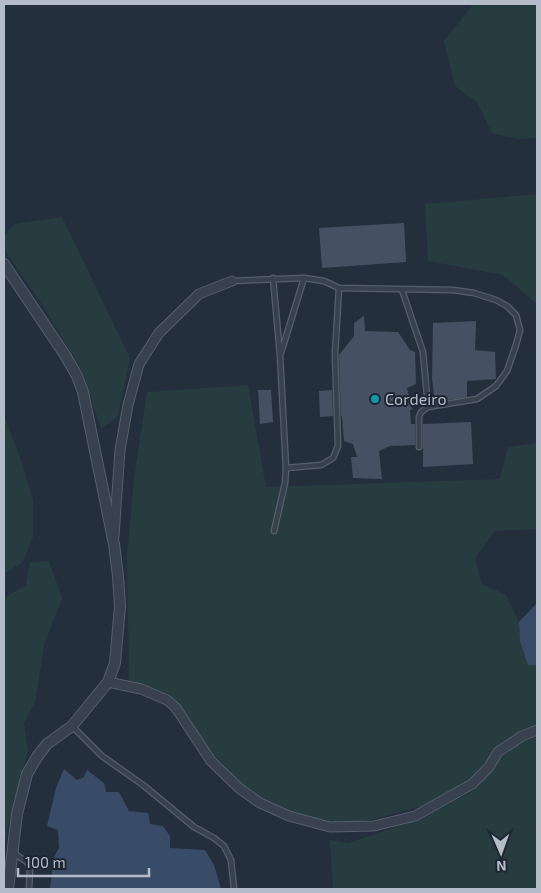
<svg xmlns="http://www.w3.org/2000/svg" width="541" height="893" font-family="'Exo 2',sans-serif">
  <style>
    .green { fill: #263c3f }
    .water { fill: #394c67 }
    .building { fill: #455162 }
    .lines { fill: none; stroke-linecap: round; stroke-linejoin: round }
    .service-casing { stroke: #565f6c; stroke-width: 7 }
    .minor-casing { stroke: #565f6c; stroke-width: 11 }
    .tertiary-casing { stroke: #565f6c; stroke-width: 12 }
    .service { stroke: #38414e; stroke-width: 4.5 }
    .minor { stroke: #38414e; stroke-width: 9 }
    .tertiary { stroke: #38414e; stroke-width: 10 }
    .culture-dot { fill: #0f9aa8; stroke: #1d2633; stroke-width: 2 }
    .labels { text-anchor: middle; stroke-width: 4; stroke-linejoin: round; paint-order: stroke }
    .poi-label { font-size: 16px; fill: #b4bcc9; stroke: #1d2633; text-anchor: start }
  </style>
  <rect width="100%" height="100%" fill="#242f3e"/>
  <g class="green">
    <path d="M477 4H537V138L518 139 492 133 477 102 455 86 444 41 472 6Z"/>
    <path d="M537 194V304L503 275 428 261 425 204Z"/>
    <path d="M62 217 130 358 118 416 101 429 83 373 45 309 4 249 5 235 15 224Z"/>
    <path d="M248 385 266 487 500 479 508 447 537 443V529L495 531 475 558 482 584 506 595 519 622 520 641 528 664 537 665V726L512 736 467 780 426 805 374 819 341 824 281 810 245 787 207 748 182 708 168 695 129 681 127 555 134 479 147 392Z"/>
    <path d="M4 416 20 457 33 500V537L23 562 4 574Z"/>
    <path d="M49 561 62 598 44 645 35 702 24 723 28 751 9 821 4 852V598L26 585 30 562Z"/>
    <path d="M537 735V889H333L330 840 349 843 417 820 476 789 501 757 528 738Z"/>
  </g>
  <g class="water">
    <path d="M537 603V665H528L520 641 519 622Z"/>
    <path d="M64 769 77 780 84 777 87 770 104 783 106 792H119L129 811 148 813 150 824 163 826 170 836V848L205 850 214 865 221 889H50L52 873V861L59 848 58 830 47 826 56 788Z"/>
  </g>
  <g class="building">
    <path d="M404 223 406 262 322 268 319 228Z"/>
    <path d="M364 316 365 331 398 332 410 350 415 352 416 384 407 388 412 410H410L411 424H415V445L390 446 379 451 382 479 353 478 351 457H357L353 444 344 441 342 416H341L339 355 354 336V323Z"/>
    <path d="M476 321 475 350 495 352 496 379 467 381V397L435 402 432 379 433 323Z"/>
    <path d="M258 390H271L273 422 260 424Z"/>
    <path d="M332 390 333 416 320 417 319 391Z"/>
    <path d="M471 422 473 464 423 467V424Z"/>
  </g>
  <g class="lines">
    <defs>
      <g id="service">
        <path d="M273 278 280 355 286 468 285 483 274 531"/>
        <path d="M232 281 304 278 324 281 339 288 453 290 474 293 496 300 507 306 516 315 520 330 516 345 507 371 496 386 477 399 428 407"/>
        <path d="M402 290 423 352 428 407 421 412 419 417V447"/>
        <path d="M281 353 304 278"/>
        <path d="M286 468 321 465 333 458 338 446 335 354 339 288"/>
        <path d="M73 727 102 756 143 785 194 827 214 838 224 846 231 860 234 889"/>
        <path d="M14 853 28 863 30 869 29 889"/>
      </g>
      <g id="minor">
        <path d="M114 536 120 450 128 405 139 364 159 333 199 294 232 281"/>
        <path d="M108 682 141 689 167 700 176 708 211 761 239 788 260 803 289 816 330 827 374 826 415 816 472 784 489 767 498 752 522 736 537 730"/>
      </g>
      <path id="tertiary" d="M4 264 65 355 77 376 83 392 114 544 118 576 120 606 115 663 108 682 72 726 47 744 37 757 27 774 17 814 8 889"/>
    </defs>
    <use href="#service" class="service-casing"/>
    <use href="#minor" class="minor-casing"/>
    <use href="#tertiary" class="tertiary-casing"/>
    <use href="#service" class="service"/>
    <use href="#minor" class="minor"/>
    <use href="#tertiary" class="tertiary"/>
  </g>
  <circle class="culture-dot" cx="375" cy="399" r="5"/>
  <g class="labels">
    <g class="poi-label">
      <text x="385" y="405">Cordeiro</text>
    </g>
  </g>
  <rect width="541" height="893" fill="none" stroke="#b4bcc9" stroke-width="10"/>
  <g transform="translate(501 853) rotate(178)" stroke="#1d2633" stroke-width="4" paint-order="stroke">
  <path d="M0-4L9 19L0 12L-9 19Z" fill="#b4bcc9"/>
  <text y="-8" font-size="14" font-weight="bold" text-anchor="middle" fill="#b4bcc9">N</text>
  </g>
  <path d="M18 868v8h131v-8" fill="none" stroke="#b4bcc9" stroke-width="2.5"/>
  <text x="25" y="868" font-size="15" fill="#b4bcc9" stroke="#1d2633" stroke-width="4" paint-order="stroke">100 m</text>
</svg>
